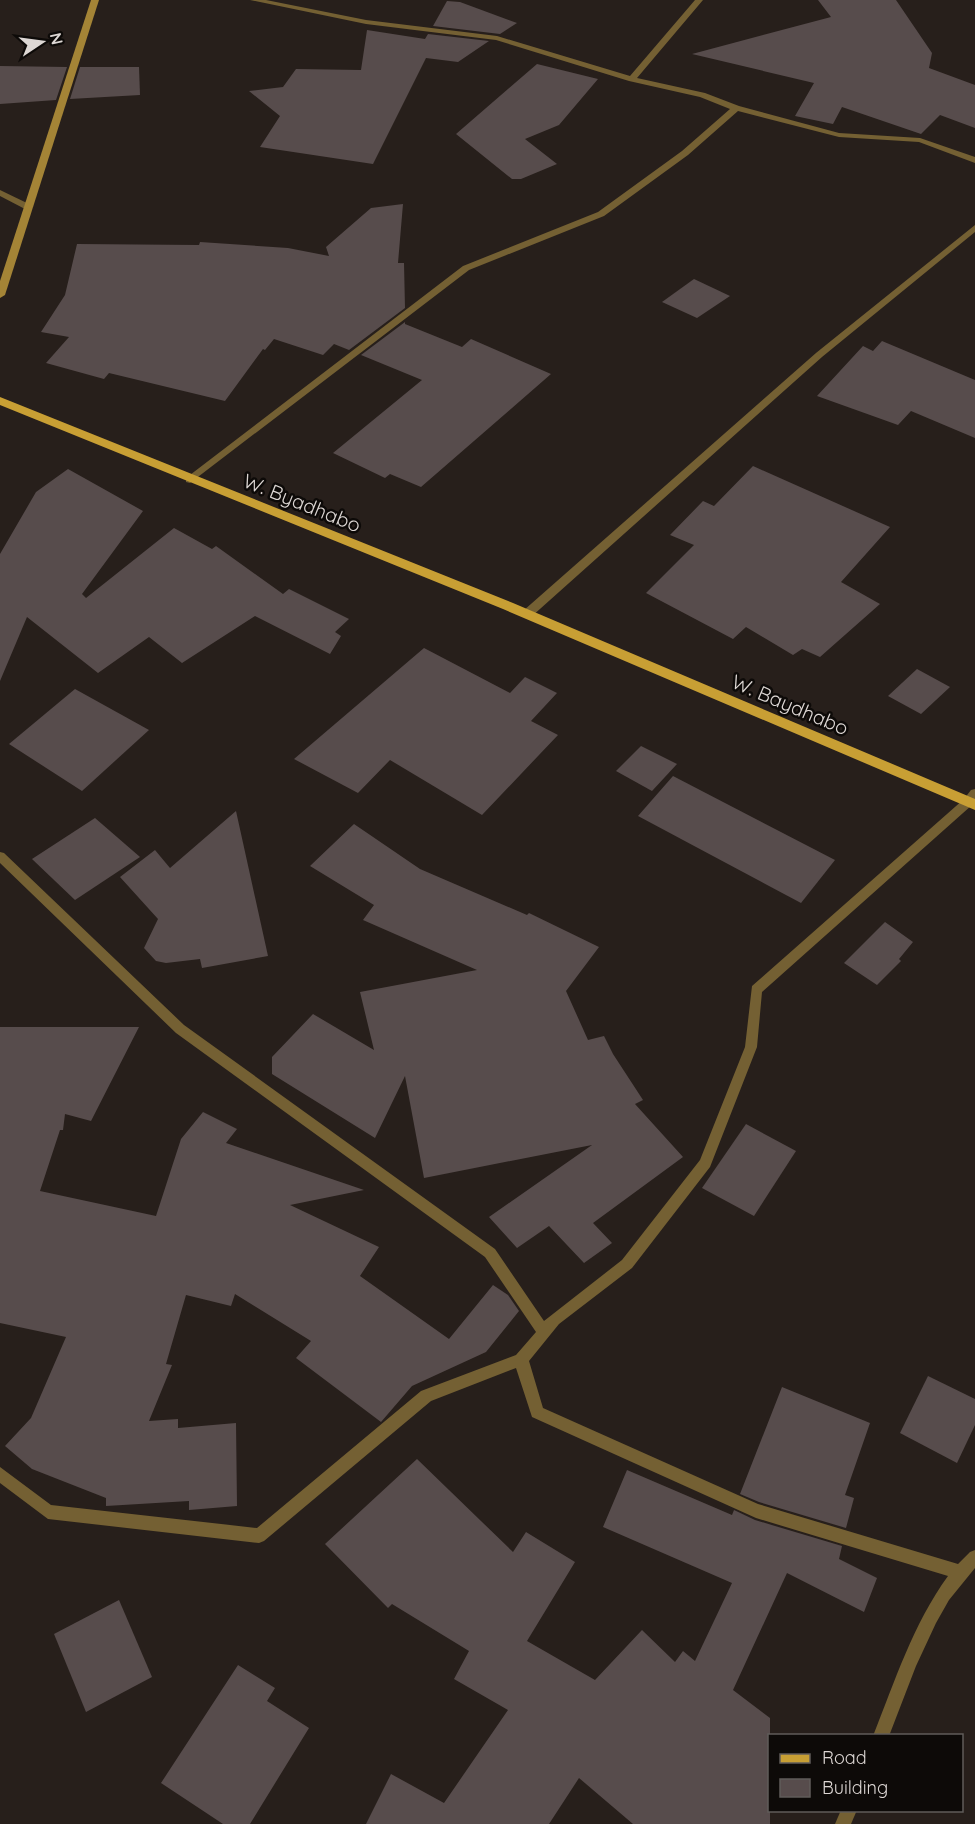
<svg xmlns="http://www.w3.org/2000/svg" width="975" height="1824" font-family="Quicksand,sans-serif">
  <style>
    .building { fill: #574c4c }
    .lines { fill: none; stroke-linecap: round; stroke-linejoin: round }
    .street { fill: #746033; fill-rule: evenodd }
    .secondary { fill: #a48436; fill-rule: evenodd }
    .primary { fill: #c89f34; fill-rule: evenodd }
    .labels { text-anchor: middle; stroke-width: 5; stroke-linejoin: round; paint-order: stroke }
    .street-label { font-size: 20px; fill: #ddd7d4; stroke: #0d0a08 }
  </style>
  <rect width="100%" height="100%" fill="#271f1b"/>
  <g class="building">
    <path d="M818 0H896L932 53 929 68 975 85V128L940 115 921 134 842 107 833 124 795 116 814 83 692 54 831 17Z"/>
    <path d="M447 1 460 2 517 23 500 34 433 26Z"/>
    <path d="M367 30 425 39 428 34 489 41 458 62 426 58 373 164 260 147 280 116 249 91 283 87 296 69 361 70Z"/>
    <path d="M537 64 598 79 559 125 525 139 557 164 521 179H512L456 134Z"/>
    <path d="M0 66 67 67 56 100 0 104Z"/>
    <path d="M80 67H139L140 95 70 99Z"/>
    <path d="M403 204 398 263H404L405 308 349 350 334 344 323 355 274 339 265 350 263 349 225 401 109 373 104 379 46 363 69 337 41 332 65 295 77 244 199 245 200 242 288 248 329 256 326 247 371 208Z"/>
    <path d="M694 279 730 296 697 318 662 302Z"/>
    <path d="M405 322V324L462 347 471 339 551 374 421 487 390 474 385 478 333 453 422 380 361 355Z"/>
    <path d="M882 341 975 380V438L911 411 898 425 817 396 863 346 873 351Z"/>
    <path d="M753 466 890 527 841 582 880 604 820 657 802 649 793 655 746 627 733 639 646 593 694 545 670 535 703 501 714 506Z"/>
    <path d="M68 469 143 511 82 594 86 598 174 528 212 549 216 546 283 594 289 589 349 619 335 632 341 636 330 654 255 616 182 663 149 637 98 673 27 617 0 681V554L36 492Z"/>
    <path d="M424 648 510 693 525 677 557 693 531 721 558 735 482 815 390 760 358 793 294 759Z"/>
    <path d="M917 669 950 687 921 714 888 696Z"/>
    <path d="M75 689 149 730 82 791 9 744Z"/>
    <path d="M641 746 677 764 652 791 616 771Z"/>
    <path d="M673 776 835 860 801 903 638 816Z"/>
    <path d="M236 811 268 956 202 968 200 959 166 963 156 961 144 948 158 919 120 877 155 850 170 868Z"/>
    <path d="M95 818 140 857 75 900 32 859Z"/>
    <path d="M354 824 420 869 527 915 529 913 599 947 566 991 588 1040 604 1036 613 1054 643 1100 635 1104 683 1157 593 1223 612 1243 584 1263 549 1226 517 1248 489 1217 592 1145 424 1178 405 1076 375 1138 272 1074V1057L313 1014 374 1050 360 992 477 970 363 920 374 905 310 866Z"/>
    <path d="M885 922 913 942 899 959 901 961 877 985 844 963Z"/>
    <path d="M0 1027H139L91 1121 65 1114 63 1130H60L40 1191 156 1216 181 1139 203 1112 237 1129 226 1143 364 1190 290 1205 379 1247 360 1276 449 1339 493 1285 508 1295 519 1311 486 1352 412 1386 381 1422 296 1358 311 1341 235 1294 231 1306 186 1295 166 1364 172 1365 149 1421 178 1419V1428L236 1423 237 1506 189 1510V1501L106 1506V1498L32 1469 5 1446 31 1418 66 1337 0 1323Z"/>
    <path d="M746 1124 796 1151 754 1216 702 1188Z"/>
    <path d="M928 1376 975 1399V1425L957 1463 900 1433Z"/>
    <path d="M782 1387 870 1423 845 1495 854 1498 846 1528 759 1502 740 1494Z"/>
    <path d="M417 1459 513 1552 526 1532 575 1562 527 1641 595 1680 642 1630 675 1662 683 1651 695 1661 732 1583 603 1527 627 1470 732 1515 734 1510 755 1520 842 1546 839 1559 877 1578 864 1612 787 1573 733 1690 770 1718V1824H633L579 1778 549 1824H366L391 1774 444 1803 508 1710 454 1679 469 1651 392 1604 388 1608 325 1544Z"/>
    <path d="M119 1600 152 1677 86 1712 54 1634Z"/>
    <path d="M238 1665 275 1688 267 1701 309 1728 250 1824H223L161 1783Z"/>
  </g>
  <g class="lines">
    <g class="street">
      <path d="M250 0H266L366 20 497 36 630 76 695 0H703L637 78 705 93 739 106 839 133 920 138 975 157V163L919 142 839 137 738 111 688 155 604 216 469 270 190 483 186 482V478L463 266 598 212 682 151 730 109 700 97 629 81 496 40 366 24Z"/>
      <path d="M0 190 31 205 32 207 25 209 0 196Z"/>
      <path d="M975 225V232L822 357 531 617H523L522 614 523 611 816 353Z"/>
      <path d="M975 789V801L972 805 762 992 757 1047 710 1167 632 1268 559 1324 529 1361 543 1408 758 1504 958 1564 970 1552 975 1550V1568L949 1600 936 1623 916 1666 889 1736H873C895 1681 913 1624 948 1576L756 1518 532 1417 516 1368 431 1401 264 1541 259 1543 48 1519 0 1483V1467L51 1505 257 1528 421 1391 516 1355 536 1332 485 1257 176 1033 0 863V852L4 853 184 1025 495 1249 544 1321 622 1260 700 1160 745 1047 752 986 964 799 971 790Z"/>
      <path d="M841 1810H857L851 1824H835Z"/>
    </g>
    <path class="secondary" d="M91 0H99L5 295 0 298V281Z"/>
    <path class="primary" d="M0 397 513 603 975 799V810L503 609 0 405Z"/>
  </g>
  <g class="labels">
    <g class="street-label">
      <text transform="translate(302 503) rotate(22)" y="7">W. Byadhabo</text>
      <text transform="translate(790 705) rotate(23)" y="7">W. Baydhabo</text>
    </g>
  </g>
  <rect x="768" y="1734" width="195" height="78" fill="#0d0a08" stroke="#605c5a" stroke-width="1.5"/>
  <rect x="780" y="1754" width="30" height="9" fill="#c89f34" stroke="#605c5a" stroke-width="1.5"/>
  <text x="822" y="1764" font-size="18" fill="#ddd7d4">Road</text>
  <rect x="780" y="1779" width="30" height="18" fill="#574c4c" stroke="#605c5a" stroke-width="1.5"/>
  <text x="822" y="1794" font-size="18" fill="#ddd7d4">Building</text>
  <g transform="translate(42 42) rotate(77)" stroke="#0d0a08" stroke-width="4.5" paint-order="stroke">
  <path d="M0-4.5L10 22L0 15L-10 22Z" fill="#ddd7d4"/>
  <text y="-9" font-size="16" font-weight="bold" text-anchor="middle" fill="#ddd7d4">N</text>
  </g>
</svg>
